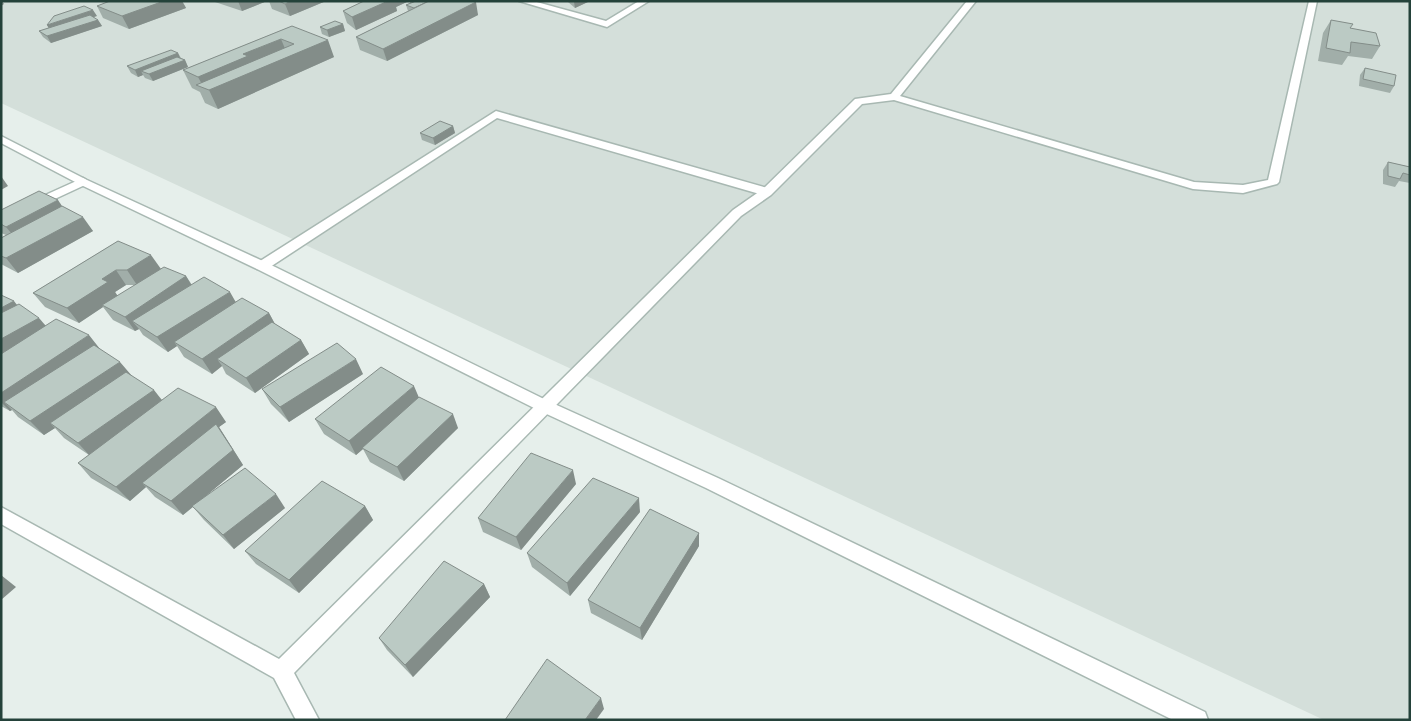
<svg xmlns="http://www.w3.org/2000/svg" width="1411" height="721" font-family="'Public Sans',sans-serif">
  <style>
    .built { fill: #d4dfda }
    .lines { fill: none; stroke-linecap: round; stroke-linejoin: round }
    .service-casing { stroke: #a8b8b2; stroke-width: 3 }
    .minor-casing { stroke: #a8b8b2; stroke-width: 3 }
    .tertiary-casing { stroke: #a8b8b2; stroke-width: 3 }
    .service { fill: #fff; fill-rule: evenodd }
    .minor { fill: #fff; fill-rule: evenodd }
    .tertiary { fill: #fff; fill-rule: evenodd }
    .wall { fill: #a1aea9; fill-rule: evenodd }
    .shaded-wall { fill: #838d89 }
    .building { fill: #bbcac4; stroke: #838d89 }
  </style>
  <rect width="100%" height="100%" fill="#e6efeb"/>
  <path class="built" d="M1 1H1410V720H1324L1 103Z"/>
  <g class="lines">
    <defs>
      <path id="service" d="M496 111 771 189 773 192 767 196 763 195 497 118 267 269H257L255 266 257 263Z"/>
      <g id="minor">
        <path d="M519 1H533L606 21 639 1H649L607 27Z"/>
        <path d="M967 1H976L900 96 1194 182 1243 185 1268 180 1309 1H1317L1279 182 1277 184 1243 193 1193 189 894 100 862 104 771 195 741 216 294 673 319 720H296L274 678 1 524V507L279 659 733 210 763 189 855 99 891 94Z"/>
        <path d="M83 178 89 182 87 184 1 224V215Z"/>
      </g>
      <path id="tertiary" d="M1 136 87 180 267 263 550 402 718 478 1205 712 1208 720H1173L706 488 538 410 257 269 79 184 1 143Z"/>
    </defs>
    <use href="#service" class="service-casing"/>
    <use href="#minor" class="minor-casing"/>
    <use href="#tertiary" class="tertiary-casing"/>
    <use href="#service" class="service"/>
    <use href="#minor" class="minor"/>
    <use href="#tertiary" class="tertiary"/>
  </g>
  <g class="wall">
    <path d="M110 1H182L186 8 129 29 103 18 97 6Z"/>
    <path d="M212 1H267L242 11Z"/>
    <path d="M269 1H326L290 16 272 9Z"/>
    <path d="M364 1H409L396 7 397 11 356 30 347 23 343 11Z"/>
    <path d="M410 1H472L478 15 387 61 360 50 356 37 408 11 406 5 410 3Z"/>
    <path d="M568 1H590L575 8 568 2Z"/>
    <path d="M97 16 93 17 98 20 102 26 51 43 43 37 39 31 49 28 47 25Z"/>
    <path d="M1331 20 1350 28 1380 46 1372 59 1348 56 1342 65 1318 61 1323 33Z"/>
    <path d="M343 24 345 31 329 37 322 34 320 27Z"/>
    <path d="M292 26 334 57 218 109 205 103 200 92 192 88 183 70Z"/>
    <path d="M178 53 181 58 185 60 188 67 153 81 145 78 143 75 138 77 131 73 127 66Z"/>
    <path d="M1365 68 1394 86 1390 93 1359 86 1360 75Z"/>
    <path d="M453 126 455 133 435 145 422 140 420 133Z"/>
    <path d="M1388 162 1410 167V183L1399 181 1395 187 1383 184V170Z"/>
    <path d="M62 207 93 231 18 273 1 264V238L6 235 1 233V210Z"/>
    <path d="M118 241 160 269 186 276 192 285 236 302 269 313 275 324 301 340 309 354 255 393 226 374 222 366 212 374 184 357 177 346 168 352 143 335 139 329 135 331 113 320 103 307 79 323 45 307 33 293ZM126 285H135L118 296 115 292Z"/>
    <path d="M1 295 17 305 46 326 100 349 131 376 162 400 226 422 219 427 243 465 208 494 285 508 234 549 204 520 193 507 183 515 155 497 146 487 130 501 91 478 78 463 89 455 64 438 55 428 44 435 18 417 12 410 10 411 1 406Z"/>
    <path d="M363 374 289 422 271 404 262 389Z"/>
    <path d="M419 397 458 428 404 481 370 462 363 449 356 455 324 434 315 419Z"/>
    <path d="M576 484 521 550 483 532 478 518Z"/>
    <path d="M365 506 373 520 299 593 256 564 245 551Z"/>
    <path d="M640 512 570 596 532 567 527 553Z"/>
    <path d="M699 533V546L642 640 591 613 588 600Z"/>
    <path d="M484 584 490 597 413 677 387 650 379 638Z"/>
  </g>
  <g class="shaded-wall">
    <path d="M1 1H2L4 4 1 6Z"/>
    <path d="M164 1H182L186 8 129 29 122 16Z"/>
    <path d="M238 1H267L242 11Z"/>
    <path d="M291 1H326L290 16 285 4Z"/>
    <path d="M388 1H409L396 7 397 11 356 30 352 17Z"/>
    <path d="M576 1H590L575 8 574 2Z"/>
    <path d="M476 2 478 15 387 61 383 49Z"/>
    <path d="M93 10 97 16 51 32 47 25Z"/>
    <path d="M98 20 102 26 51 43 47 36Z"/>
    <path d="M343 24 345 31 329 37 327 30Z"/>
    <path d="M281 39 288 56 328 40 334 57 218 109 209 90 204 88 198 77 243 54Z"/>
    <path d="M178 53 181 60 141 71 143 75 138 77 135 70Z"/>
    <path d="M185 60 188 67 153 81 149 74Z"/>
    <path d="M453 126 455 133 435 145 433 138Z"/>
    <path d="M1 176 8 186 1 190Z"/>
    <path d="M58 200 68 215 18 241 6 227Z"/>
    <path d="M83 217 93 231 18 273 6 258Z"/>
    <path d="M151 255 161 269 137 285 127 270Z"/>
    <path d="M116 270 126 285 115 292 118 297 102 305 103 307 79 323 67 308 102 279Z"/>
    <path d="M186 276 195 291 132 321 139 329 135 331 125 317Z"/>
    <path d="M230 292 238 306 174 342 177 346 168 352 157 337Z"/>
    <path d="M14 301 20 309 1 320V308Z"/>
    <path d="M269 313 277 328 217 359 222 366 212 374 202 359Z"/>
    <path d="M39 318 52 333 1 361V339Z"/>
    <path d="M89 335 100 349 4 402 12 410 10 411 1 402V393Z"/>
    <path d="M301 340 309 354 255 393 246 378Z"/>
    <path d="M356 359 363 374 289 422 280 407Z"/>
    <path d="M120 362 132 376 50 423 55 428 44 435 30 421Z"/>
    <path d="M414 386 420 400 362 448 363 449 356 455 349 441Z"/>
    <path d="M154 390 165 404 91 457 78 443Z"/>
    <path d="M216 407 226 422 219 427 243 465 183 515 171 501 142 483 146 487 130 501 116 487Z"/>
    <path d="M453 414 458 428 404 481 397 467Z"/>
    <path d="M573 470 576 484 521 550 516 537Z"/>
    <path d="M276 494 285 508 234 549 223 535Z"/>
    <path d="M639 498 640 512 570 596 567 583Z"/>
    <path d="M365 506 373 520 299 593 289 580Z"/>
    <path d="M699 533V546L642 640 640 628Z"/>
    <path d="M1 575 16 587 1 600Z"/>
    <path d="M484 584 490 597 413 677 405 665Z"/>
    <path d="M601 698 604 709 596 720H585Z"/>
  </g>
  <g class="building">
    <path d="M110 1H164L122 16 97 6Z"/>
    <path d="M279 1H291L285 4Z"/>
    <path d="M364 1H388L352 17 343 11Z"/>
    <path d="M416 1H429L414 8 406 5Z"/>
    <path d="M429 1H472L476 2 383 49 356 37Z"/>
    <path d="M84 6 93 10 47 25 54 16Z"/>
    <path d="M90 15 98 20 47 36 39 31Z"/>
    <path d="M1331 20 1353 24 1350 28 1376 33 1380 46 1351 42 1350 53 1326 48Z"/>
    <path d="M335 21 343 24 327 30 320 27Z"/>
    <path d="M292 26 328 40 209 90 196 85 294 44 281 39 243 54 248 56 198 77 183 70Z"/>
    <path d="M171 50 178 53 135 70 127 66Z"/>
    <path d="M177 57 185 60 149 74 141 71Z"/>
    <path d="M1365 68 1396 75 1394 86 1363 79Z"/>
    <path d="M440 121 453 126 433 138 420 133Z"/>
    <path d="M1388 162 1410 167V175L1403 173 1400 179 1388 176Z"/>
    <path d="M39 191 58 200 6 227 1 224V210Z"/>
    <path d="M62 206 83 217 6 258 1 256V238Z"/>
    <path d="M118 241 151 255 127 270H116L102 279 108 282 67 308 33 293Z"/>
    <path d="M164 267 186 276 125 317 102 305Z"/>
    <path d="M204 277 230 292 157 337 132 321Z"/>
    <path d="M1 295 14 301 1 308Z"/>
    <path d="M242 298 269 313 202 359 174 342Z"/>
    <path d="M19 304 39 318 1 339V313Z"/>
    <path d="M56 319 89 335 1 393V354Z"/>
    <path d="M272 322 301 340 246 378 217 359Z"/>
    <path d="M337 343 356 359 280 407 262 389Z"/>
    <path d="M94 345 120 362 30 421 4 402Z"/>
    <path d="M381 367 414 386 349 441 315 419Z"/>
    <path d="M126 372 154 390 78 443 50 423Z"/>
    <path d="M178 388 216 407 116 487 78 463Z"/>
    <path d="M419 397 453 414 397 467 362 448Z"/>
    <path d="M216 424 233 450 171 501 142 483Z"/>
    <path d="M531 453 573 470 516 537 478 518Z"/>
    <path d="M245 468 276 494 223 535 192 506Z"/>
    <path d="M593 478 639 498 567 583 527 553Z"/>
    <path d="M322 481 365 506 289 580 245 551Z"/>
    <path d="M650 509 699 533 640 628 588 600Z"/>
    <path d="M444 561 484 584 405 665 379 638Z"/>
    <path d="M547 659 601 698 585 720H505Z"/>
  </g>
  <rect width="1411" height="721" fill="none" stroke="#24423a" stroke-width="5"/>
</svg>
